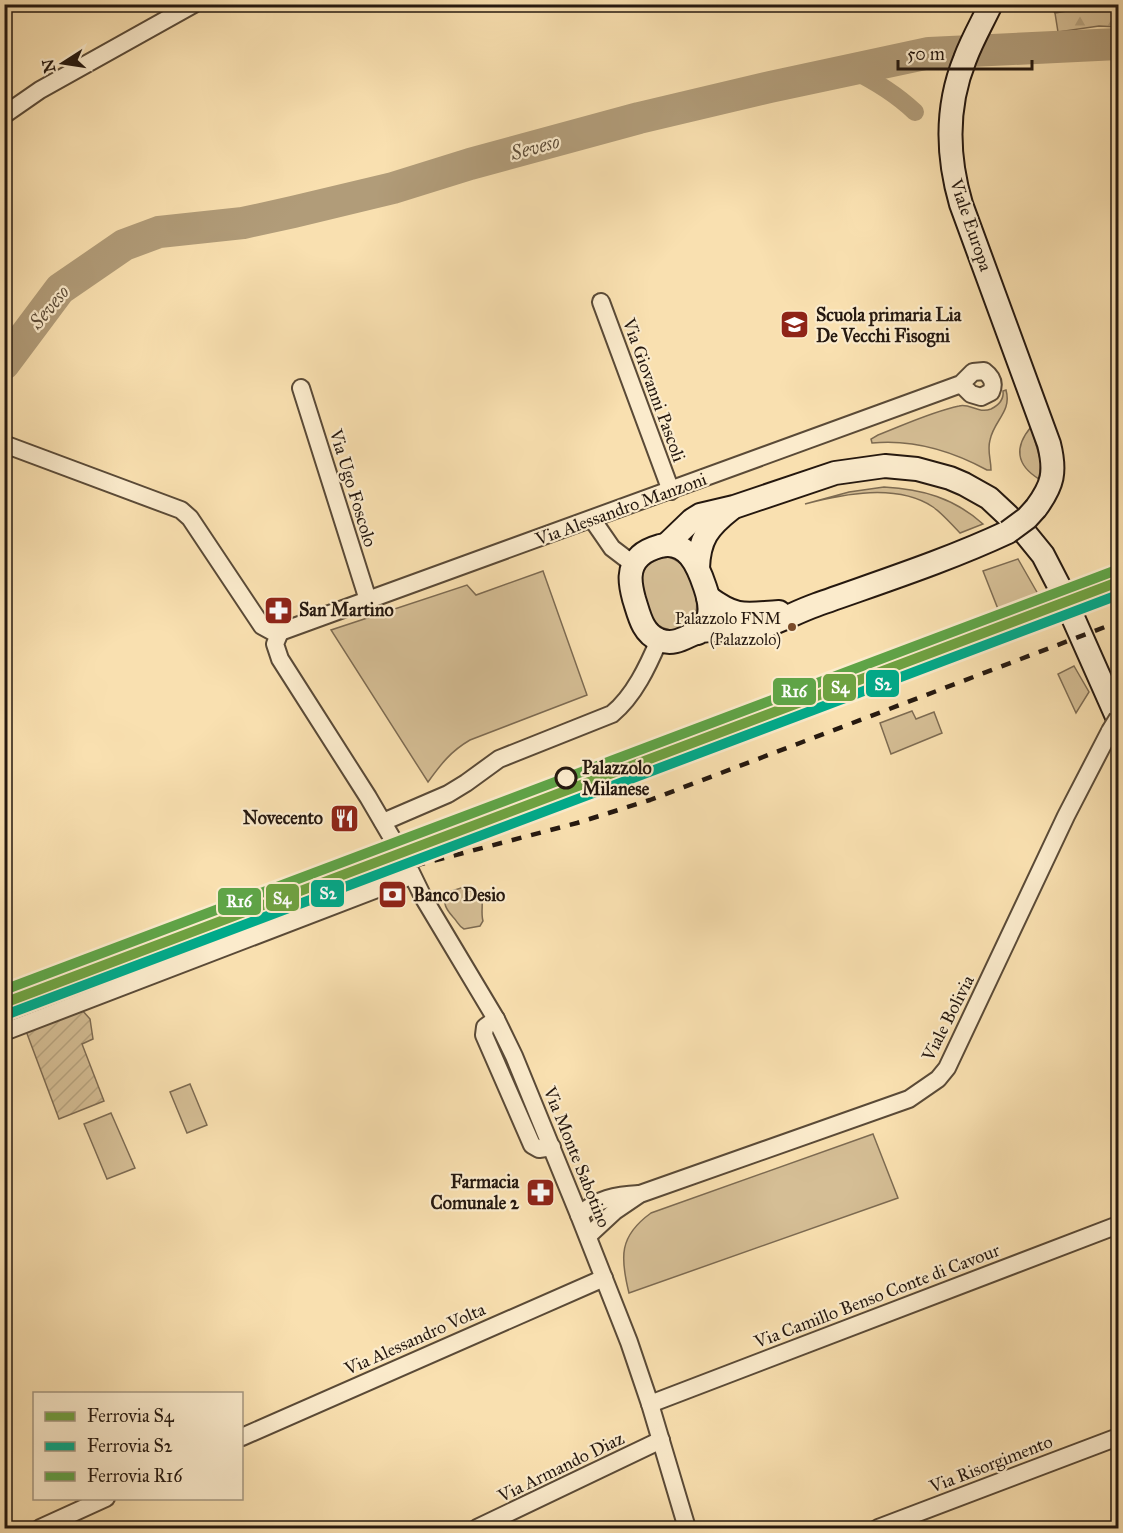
<svg xmlns="http://www.w3.org/2000/svg" width="1123" height="1533" font-family="'IM FELL Great Primer',serif">
  <style>
    .green { fill: #d5be95; stroke: #7d6b52; stroke-width: 1.5 }
    .forest { fill: url(#forest-firs); stroke: #7d6b52; stroke-width: 1.5 }
    .garden { fill: url(#garden-furrows); stroke: #7d6b52; stroke-width: 1.5 }
    .lines { fill: none; stroke-linecap: round; stroke-linejoin: round }
    .canal { stroke: #b19c79; stroke-width: 18 }
    .river { stroke: #b19c79; stroke-width: 32 }
    .street-casing { stroke: #5a4a37; stroke-width: 20 }
    .secondary-casing { stroke: #25180f; stroke-width: 26 }
    .street { stroke: #fbebcc; stroke-width: 16 }
    .secondary { stroke: #fbebcc; stroke-width: 22 }
    .rail { stroke: #25180f; stroke-width: 4.5; stroke-dasharray: 10 10; stroke-linecap: butt }
    .street-bridge-casing { stroke: #5a4a37; stroke-width: 20; stroke-linecap: butt }
    .secondary-bridge-casing { stroke: #25180f; stroke-width: 26; stroke-linecap: butt }
    .street-bridge { stroke: #fbebcc; stroke-width: 16 }
    .secondary-bridge { stroke: #fbebcc; stroke-width: 22 }
    .rail-1-casing { stroke: #fbebcc; stroke-width: 15 }
    .rail-2-casing { stroke: #fbebcc; stroke-width: 15 }
    .rail-3-casing { stroke: #fbebcc; stroke-width: 15 }
    .rail-1 { stroke: #6fa241; stroke-width: 10 }
    .rail-2 { stroke: #00aa8a; stroke-width: 10 }
    .rail-3 { stroke: #5fa447; stroke-width: 10 }
    .bus-dot { fill: #7a4b2a; stroke: #fbebcc; stroke-width: 2 }
    .stop-dot { fill: #fbebcc; stroke: #25180f; stroke-width: 3 }
    .labels { text-anchor: middle; stroke-width: 4.5; stroke-linejoin: round; paint-order: stroke }
    .bus-label { font-size: 16px; fill: #25180f; stroke: #fbebcc; text-anchor: end }
    .street-label { font-size: 18px; fill: #25180f; stroke: #fbebcc }
    .poi-label { font-size: 18px; font-weight: bold; fill: #25180f; stroke: #fbebcc; text-anchor: start }
    .stop-label { font-size: 18px; font-weight: bold; fill: #25180f; stroke: #fbebcc; text-anchor: start }
    .water-label { font-size: 20px; font-style: italic; fill: #5d4d39; stroke: #fbebcc }
    .line-badge { stroke: #fbebcc; stroke-width: 2 }
    .badge-label { font-size: 16px; text-anchor: middle; font-weight: bold; fill: #fff }
  </style>
  <defs>
    <pattern id="forest-firs" width="22" height="20" patternUnits="userSpaceOnUse" patternTransform="scale(1.5)"><rect width="22" height="20" fill="#d5be95"/><path d="M5 1l3.5 6h-7zM16 11l3.5 6h-7z" fill="#b7a37f"/></pattern>
    <pattern id="garden-furrows" width="10" height="10" patternUnits="userSpaceOnUse" patternTransform="scale(1.5)"><rect width="10" height="10" fill="#d5be95"/><path d="M-1 1l2-2M0 10L10 0M9 11l2-2" fill="none" stroke="#b7a37f"/></pattern>
  </defs>
  <rect width="100%" height="100%" fill="#f9e0b0"/>
  <filter id="stains"><feTurbulence type="fractalNoise" baseFrequency=".00333" numOctaves="4"/><feColorMatrix values="0 0 0 0 .2 0 0 0 0 .09 0 0 0 0 .02 0 0 0 .5 -.17"/></filter>
  <radialGradient id="worn" r=".72"><stop offset=".6" stop-color="#630" stop-opacity="0"/><stop offset="1" stop-color="#630" stop-opacity=".3"/></radialGradient>
  <g class="green">
    <path d="M1049 5H1101L1055 13Z"/>
    <path d="M1006 390C1012 412 994 420 990 440 987 451 991 459 991 470H987C952 451 913 439 872 443L871 439 878 435C904 425 931 412 959 406 970 403 978 414 991 409 999 405 1004 399 1003 391Z"/>
    <path d="M1031 427 1041 462 1039 479C1016 465 1014 447 1031 427Z"/>
    <path d="M884 487C922 489 954 498 983 524L960 533C951 524 943 514 933 507 897 483 843 494 805 504L849 492Z"/>
    <path d="M669 557C674 559 680 562 684 567 693 581 704 610 690 623 678 635 659 631 651 616 648 611 647 604 645 599 638 574 638 560 669 557Z"/>
    <path d="M1018 559 1038 594 998 609 983 571Z"/>
    <path d="M543 571 587 695 470 740C451 751 441 764 428 782L331 630 467 585 476 595Z"/>
    <path d="M1074 666 1089 692 1076 713 1058 674Z"/>
    <path d="M912 711 916 719 934 712 942 733 891 754 880 723Z"/>
    <path d="M464 887 468 891H480C485 899 480 911 483 921L480 926 464 929C458 926 458 922 453 917 446 909 443 904 445 893Z"/>
    <path d="M190 1084 207 1125 187 1133 170 1092Z"/>
    <path d="M111 1113 135 1168 107 1179 84 1124Z"/>
    <path d="M873 1134 898 1198 629 1293C620 1257 619 1236 651 1213Z"/>
  </g>
  <path class="forest" d="M1101 5H1118V27L1099 26 1058 32 1055 13Z"/>
  <path class="garden" d="M82 1010 90 1019 93 1039 82 1044 104 1101 59 1119 26 1031Z"/>
  <g class="lines">
    <path class="canal" d="M850 69C875 81 895 93 915 112"/>
    <path class="river" d="M4 364 60 289 124 245 159 232 243 223 293 212 393 188 470 164 639 118 770 87 929 53 1118 44"/>
    <defs>
      <g id="street">
        <path d="M4 115 40 90 194 4"/>
        <path d="M601 302 671 491"/>
        <path d="M301 388 368 600"/>
        <path d="M4 444 181 510 190 518 262 626 273 632H280L961 384 973 372 984 371C992 377 995 383 991 392L981 397 971 394 961 384"/>
        <path d="M592 519 612 548 633 564"/>
        <path d="M280 632 275 644 280 659 368 797 406 862 423 897 496 1019 514 1056 579 1215 629 1342 650 1404 687 1528"/>
        <path d="M383 822 448 794 466 783 499 759 612 714C634 696 648 666 659 640"/>
        <path d="M496 1019 485 1027 484 1035 532 1145 539 1149 552 1147"/>
        <path d="M4 1032 411 876"/>
        <path d="M579 1215C597 1199 616 1195 639 1194"/>
        <path d="M588 1236 615 1211 640 1194 909 1099 938 1079 947 1068 1066 816 1110 731"/>
        <path d="M650 1404 1118 1225"/>
        <path d="M242 1437 604 1278"/>
        <path d="M40 1528 106 1498"/>
        <path d="M477 1528 661 1440"/>
        <path d="M878 1528 1118 1437"/>
      </g>
      <g id="secondary">
        <path d="M991 4C982 23 972 40 965 59 946 106 947 156 961 204L1049 444C1056 472 1053 485 1036 508"/>
        <path d="M666 545 692 520 700 515 734 507 835 473 885 466 917 469 950 478 964 484 989 498 1021 528 1043 555 1059 586 1118 719"/>
        <path d="M698 568C699 539 708 527 731 509"/>
        <path d="M708 597C738 619 745 614 779 612"/>
        <path d="M698 633C702 628 706 624 708 618 712 608 708 596 705 587 698 566 687 539 660 546 653 548 645 551 640 556 627 568 630 584 634 599 639 614 642 633 659 640 675 646 685 637 698 632 717 626 738 635 757 629 777 623 796 612 816 605 880 582 946 561 1008 532"/>
      </g>
    </defs>
    <use href="#street" class="street-casing"/>
    <use href="#secondary" class="secondary-casing"/>
    <use href="#street" class="street"/>
    <use href="#secondary" class="secondary"/>
    <path class="rail" d="M357 881 577 823 650 800 1118 622"/>
    <defs>
      <path id="street-bridge" d="M1110 731 1118 718"/>
      <path id="secondary-bridge" d="M1008 532 1027 518 1036 508"/>
    </defs>
    <use href="#street-bridge" class="street-bridge-casing"/>
    <use href="#secondary-bridge" class="secondary-bridge-casing"/>
    <use href="#street-bridge" class="street-bridge"/>
    <use href="#secondary-bridge" class="secondary-bridge"/>
    <defs>
      <path id="rail-1" d="M4 1003 1118 582"/>
      <path id="rail-2" d="M8 1014 1118 595"/>
      <path id="rail-3" d="M4 990 1114 571"/>
    </defs>
    <use href="#rail-1" class="rail-1-casing"/>
    <use href="#rail-2" class="rail-2-casing"/>
    <use href="#rail-3" class="rail-3-casing"/>
    <use href="#rail-1" class="rail-1"/>
    <use href="#rail-2" class="rail-2"/>
    <use href="#rail-3" class="rail-3"/>
  </g>
  <defs>
    <symbol id="school-square" viewBox="-11 -11 22 22"><rect x="-9" y="-9" width="18" height="18" rx="4" fill="#8f2418" stroke="#fbebcc"/><path d="M0-5L7-2L0 1L-7-2ZM-4 1L0 2.5L4 1V4Q0 6-4 4Z" fill="#fff"/></symbol>
    <symbol id="pharmacy-square" viewBox="-11 -11 22 22"><rect x="-9" y="-9" width="18" height="18" rx="4" fill="#8f2418" stroke="#fbebcc"/><path d="M-2-6h4v4h4v4h-4v4h-4v-4h-4v-4h4Z" fill="#fff"/></symbol>
    <symbol id="restaurant-square" viewBox="-11 -11 22 22"><rect x="-9" y="-9" width="18" height="18" rx="4" fill="#8f2418" stroke="#fbebcc"/><path d="M-5-6h1v4h1v-4h1v4h1v-4h1v5L-1.5 .5V6h-2V.5L-5-1ZM5-6V6H3V1.5H1.5Q1.5-4 5-6Z" fill="#fff"/></symbol>
    <symbol id="bank-square" viewBox="-11 -11 22 22"><rect x="-9" y="-9" width="18" height="18" rx="4" fill="#8f2418" stroke="#fbebcc"/><path d="M-6-4H6V4H-6ZM0-2.3a2.3 2.3 0 1 0 0 4.6a2.3 2.3 0 1 0 0-4.6Z" fill="#fff"/></symbol>
  </defs>
  <g fill-rule="evenodd">
    <use href="#school-square" x="778" y="308" width="33" height="33"/>
    <use href="#pharmacy-square" x="262" y="594" width="33" height="33"/>
    <use href="#restaurant-square" x="328" y="802" width="33" height="33"/>
    <use href="#bank-square" x="376" y="878" width="33" height="33"/>
    <use href="#pharmacy-square" x="524" y="1176" width="33" height="33"/>
  </g>
  <circle class="bus-dot" cx="792" cy="627" r="5"/>
  <circle class="stop-dot" cx="566" cy="778" r="10"/>
  <g class="labels">
    <g class="bus-label">
      <text x="781" y="624">Palazzolo FNM<tspan x="781" dy="21">(Palazzolo)</tspan></text>
    </g>
    <g class="street-label">
      <text transform="translate(971 225) rotate(71)" y="6">Viale Europa</text>
      <text transform="translate(654 390) rotate(70)" y="6">Via Giovanni Pascoli</text>
      <text transform="translate(353 488) rotate(73)" y="6">Via Ugo Foscolo</text>
      <text transform="translate(621 509) rotate(-20)" y="6">Via Alessandro Manzoni</text>
      <text transform="translate(948 1018) rotate(-63)" y="6">Viale Bolivia</text>
      <text transform="translate(577 1157) rotate(68)" y="6">Via Monte Sabotino</text>
      <text transform="translate(877 1296) rotate(-21)" y="6">Via Camillo Benso Conte di Cavour</text>
      <text transform="translate(415 1339) rotate(-24)" y="6">Via Alessandro Volta</text>
      <text transform="translate(991 1464) rotate(-21)" y="6">Via Risorgimento</text>
      <text transform="translate(561 1467) rotate(-26)" y="6">Via Armando Diaz</text>
    </g>
    <g class="poi-label">
      <text x="816" y="321">Scuola primaria Lia<tspan x="816" dy="21">De Vecchi Fisogni</tspan></text>
      <text x="299" y="616">San Martino</text>
      <text x="323" y="824" text-anchor="end">Novecento</text>
      <text x="413" y="901">Banco Desio</text>
      <text x="519" y="1188" text-anchor="end">Farmacia<tspan x="519" dy="21">Comunale 2</tspan></text>
    </g>
    <g class="stop-label">
      <text x="582" y="774">Palazzolo<tspan x="582" dy="21">Milanese</tspan></text>
    </g>
    <g class="water-label">
      <text transform="translate(535 147) rotate(-15)" y="7">Seveso</text>
      <text transform="translate(49 307) rotate(-50)" y="7">Seveso</text>
    </g>
  </g>
  <g class="line-badge">
    <rect x="865" y="669" width="35" height="29" rx="6" fill="#00aa8a"/>
    <rect x="822" y="673" width="35" height="29" rx="6" fill="#6fa241"/>
    <rect x="772" y="677" width="45" height="29" rx="6" fill="#5fa447"/>
    <rect x="310" y="879" width="35" height="29" rx="6" fill="#00aa8a"/>
    <rect x="265" y="883" width="35" height="29" rx="6" fill="#6fa241"/>
    <rect x="217" y="887" width="45" height="29" rx="6" fill="#5fa447"/>
  </g>
  <g class="badge-label">
    <text x="883" y="690">S2</text>
    <text x="840" y="693">S4</text>
    <text x="794" y="697">R16</text>
    <text x="328" y="899">S2</text>
    <text x="282" y="904">S4</text>
    <text x="239" y="907">R16</text>
  </g>
  <rect width="1123" height="1533" fill="none" stroke="#f9e0b0" stroke-width="24"/>
  <rect x="6" y="6" width="1111" height="1521" fill="none" stroke="#25180f" stroke-width="3"/>
  <rect x="12" y="12" width="1099" height="1509" fill="none" stroke="#25180f" stroke-width="1.5"/>
  <rect x="33" y="1392" width="210" height="108" fill="#fbebcc" stroke="#a59780" stroke-width="1.5"/>
  <rect x="45" y="1412" width="30" height="9" fill="#6fa241" stroke="#a59780" stroke-width="1.5"/>
  <text x="87" y="1422" font-size="18" fill="#25180f">Ferrovia S4</text>
  <rect x="45" y="1442" width="30" height="9" fill="#00aa8a" stroke="#a59780" stroke-width="1.5"/>
  <text x="87" y="1452" font-size="18" fill="#25180f">Ferrovia S2</text>
  <rect x="45" y="1472" width="30" height="9" fill="#5fa447" stroke="#a59780" stroke-width="1.5"/>
  <text x="87" y="1482" font-size="18" fill="#25180f">Ferrovia R16</text>
  <g transform="translate(63 63) rotate(258)" stroke="#fbebcc" stroke-width="4.5" paint-order="stroke">
  <path d="M0-4.5L10 22L0 15L-10 22Z" fill="#25180f"/>
  <text y="-9" font-size="16" font-weight="bold" text-anchor="middle" fill="#25180f">N</text>
  </g>
  <path d="M898 60v9h134v-9" fill="none" stroke="#25180f" stroke-width="3"/>
  <text x="907" y="60" font-size="18" fill="#25180f" stroke="#fbebcc" stroke-width="4.5" paint-order="stroke">50 m</text>
  <rect width="100%" height="100%" filter="url(#stains)"/>
  <rect width="100%" height="100%" fill="url(#worn)"/>
</svg>
